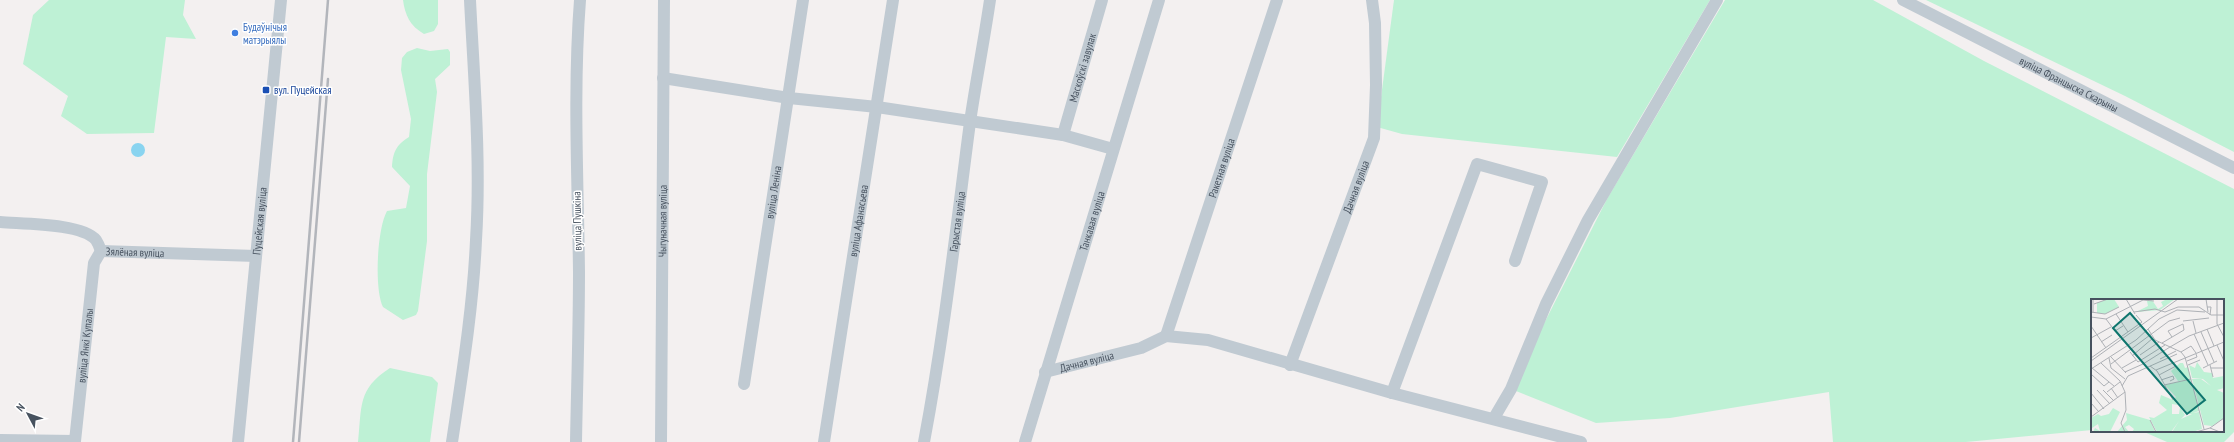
<svg xmlns="http://www.w3.org/2000/svg" width="2234" height="442" font-family="'PT Sans Narrow',sans-serif">
  <style>
    .green { fill: #bef1d5 }
    .water { fill: #89d4f0 }
    .lines { fill: none; stroke-linecap: round; stroke-linejoin: round }
    .minor { stroke: #c0cad2; stroke-width: 12 }
    .rail { stroke: #b2b5bb; stroke-width: 2.5 }
    .shop-dot { fill: #3f7fe0; stroke: #fff; stroke-width: 1.5 }
    .transit-dot { fill: #1a4fb4; stroke: #fff; stroke-width: 1.5 }
    .labels { text-anchor: middle; stroke-width: 3; stroke-linejoin: round; paint-order: stroke }
    .shop-label { font-size: 11px; fill: #366cbe; stroke: #fff; text-anchor: start }
    .street-label { font-size: 11px; fill: #47525f; stroke: #fff }
    .transit-label { font-size: 11px; fill: #164399; stroke: #fff; text-anchor: start }
    .inset-road { fill: none; stroke: #aeb1b6; stroke-width: 1 }
    .view { fill: #0f766e; fill-opacity: 0.15; stroke: #0f766e; stroke-width: 2 }
    .inset-edge { fill: none; stroke: #47525f; stroke-width: 2 }
  </style>
  <rect width="100%" height="100%" fill="#f3f0f0"/>
  <g class="green">
    <path d="M49 0H185L183 15 196 39 166 37 154 133 87 134 61 116 68 96 23 64 33 15Z"/>
    <path d="M403 0H438V24L434 31 424 34C410 26 405 15 403 0Z"/>
    <path d="M1394 0H1710L1617 157 1402 134 1377 127Z"/>
    <path d="M1725 0H1873L1984 61 2234 189V432L2224 442H2167L2142 431H2223V300H2092V430L1966 442H1833L1829 392 1670 418 1596 423 1511 389 1607 199Z"/>
    <path d="M1926 0H2234V152L2125 96Z"/>
    <path d="M417 48 430 51 448 49 450 52V65L435 79 437 92 427 174V241L418 311 416 315 403 320 383 307C374 289 377 229 387 211L406 208 410 186 392 167C393 152 396 145 409 137L411 119 401 70 402 58 407 52Z"/>
    <path d="M390 368 432 377 438 383 430 442H358C362 407 357 389 390 368Z"/>
  </g>
  <circle class="water" cx="138" cy="150" r="7"/>
  <g class="lines">
    <g class="minor">
      <path id="s1" d="M1903 0 2234 168"/>
      <path d="M663 78 789 98 877 107 1063 135 1113 149"/>
      <path id="s2" d="M1063 135 1102 0"/>
      <path d="M0 222C21 224 82 223 96 240 98 243 100 248 101 251"/>
      <path id="s3" d="M101 251 256 256"/>
      <path id="s4" d="M1166 336 1277 0"/>
      <path id="s5" d="M1290 365 1374 138 1376 85 1375 23 1372 0"/>
      <path id="s6" d="M1045 372 1141 348 1166 336 1208 340 1392 393 1581 442"/>
      <path id="s7" d="M744 384 803 0"/>
      <path d="M1392 393 1477 164 1542 182 1515 261"/>
      <path d="M1494 418 1511 389 1546 304 1588 220 1717 0"/>
      <path id="s8" d="M0 440 75 441 94 263 101 251"/>
      <path id="s9" d="M238 442 281 0"/>
      <path d="M452 442C462 375 473 308 476 240 481 160 474 80 470 0"/>
      <path d="M576 442C577 386 579 329 579 272 578 181 573 91 580 0"/>
      <path id="s10" d="M661 442 664 0"/>
      <path id="s11" d="M824 442 893 0"/>
      <path id="s12" d="M924 442C944 336 956 229 970 122 976 81 984 41 990 0"/>
      <path id="s13" d="M1025 442 1159 0"/>
    </g>
    <g class="rail">
      <path d="M293 442 328 0"/>
      <path d="M299 442 328 79"/>
    </g>
  </g>
  <circle class="shop-dot" cx="235" cy="33" r="4"/>
  <rect class="transit-dot" x="262" y="86" width="8" height="8" rx="2"/>
  <g class="labels">
    <g class="shop-label">
      <text x="243" y="31">Будаўнічыя<tspan x="243" dy="13">матэрыялы</tspan></text>
    </g>
    <g class="street-label">
      <text dy="4" stroke="none"><textPath href="#s2" startOffset="70">Маскоўскі завулак</textPath></text>
      <text dy="4" stroke="none"><textPath href="#s1" startOffset="186">вуліца Францыска Скарыны</textPath></text>
      <text dy="4" stroke="none"><textPath href="#s4" startOffset="177">Ракетная вуліца</textPath></text>
      <text dy="4" stroke="none"><textPath href="#s5" startOffset="190">Дачная вуліца</textPath></text>
      <text dy="4" stroke="none"><textPath href="#s7" startOffset="194">вуліца Леніна</textPath></text>
      <text dy="4" stroke="none"><textPath href="#s9" startOffset="222">Пуцейская вуліца</textPath></text>
      <text transform="translate(577 221) rotate(-91)" y="4">вуліца Пушкіна</text>
      <text dy="4" stroke="none"><textPath href="#s10" startOffset="221">Чыгуначная вуліца</textPath></text>
      <text dy="4" stroke="none"><textPath href="#s11" startOffset="224">вуліца Афанасьева</textPath></text>
      <text dy="4" stroke="none"><textPath href="#s12" startOffset="223">Гарыстая вуліца</textPath></text>
      <text dy="4" stroke="none"><textPath href="#s13" startOffset="231">Танкавая вуліца</textPath></text>
      <text dy="4" stroke="none"><textPath href="#s3" startOffset="34">Зялёная вуліца</textPath></text>
      <text dy="4" stroke="none"><textPath href="#s8" startOffset="171">вуліца Янкі Купалы</textPath></text>
      <text dy="4" stroke="none"><textPath href="#s6" startOffset="43">Дачная вуліца</textPath></text>
    </g>
    <g class="transit-label">
      <text x="274" y="94">вул. Пуцейская</text>
    </g>
  </g>
  <g transform="translate(2091 299)">
    <rect width="133" height="133" fill="#f3f0f0"/>
    <path d="M17 0H23L28 8 14 15 6 14V4ZM76 0H84L69 11 45 13 57 7 56 2 61 1 67 10 72 7 70 3ZM106 63 113 73 121 74 122 79 133 77V89L126 91 133 94V119L121 127 113 126 101 80H110L120 87 112 80 101 79 98 66 104 69ZM89 64H92L94 69 97 68 100 80 87 82 80 72ZM100 80 108 112 102 114 108 113 111 130 101 133H81L88 122 80 133H66L58 118 63 119 76 111 68 104 70 96 82 101 85 98 74 86ZM83 102 94 111 95 115H101L90 120 94 116 89 108 88 115H81V105L87 106ZM22 109 29 113 19 133H2L4 129 9 132 7 125 1 129 0 119 7 115 10 117 18 115ZM35 114 59 121 64 133H41L43 130 38 126 34 128 38 133H26L36 121Z" fill="#bef1d5" fill-rule="evenodd"/>
    <path class="inset-road" d="M2 0V14M35 0 44 15M115 0 117 13M126 0V25L133 38M3 5 17 0M87 8H108L120 16H133M116 8H120L119 16M86 11 114 13M0 13 14 15 28 8M43 13 64 10 74 13 87 8M25 15 37 33M0 18 15 20 52 1 63 2M15 20 24 32 32 27M92 22 118 19M102 22 105 34M0 27 15 49M57 30 64 41 90 53 94 58 113 130M116 30 123 47M110 33 123 63M103 35 117 66M81 38 77 32 92 25M0 39 20 28M10 43 21 36M71 44 93 31 92 25M126 46 133 62M79 48 98 37 133 24M39 53 47 63 74 46M90 53 100 47 105 54M49 56 68 43M41 57 62 39M20 58 35 74M0 59 51 23 45 16M18 59 20 69 34 80M69 60 85 52M0 62 87 0M96 62 106 58 105 55M10 64 29 82 34 93 35 111 30 124 34 133M20 65 78 22 89 19M97 66 109 61M119 66 122 78M59 67 66 72 82 101M1 69 23 87M31 69 45 61M112 69 126 62M120 69H133M0 70 45 41 68 20 86 11M65 71 133 43M34 73 52 65 79 48M0 75 13 87 18 83M68 76 85 67M70 81 82 77 83 80 79 82M73 86 100 80M31 87 37 77 86 55M20 89 27 99M6 91 19 105M12 91 23 102M16 93 29 83M0 94 13 110M0 104 8 113M0 118 34 93M59 121 65 133M119 129 133 119M105 133 119 129 129 133"/>
    <path class="view" d="M39 14 114 101 96 115 22 29Z"/>
    <rect width="133" height="133" class="inset-edge"/>
  </g>
  <g transform="translate(28 414) rotate(311)" stroke="#ffffff" stroke-width="3" paint-order="stroke">
  <path d="M0-3L7 15L0 10L-7 15Z" fill="#47525f"/>
  <text y="-6" font-size="11" font-weight="bold" text-anchor="middle" fill="#47525f">N</text>
  </g>
</svg>
